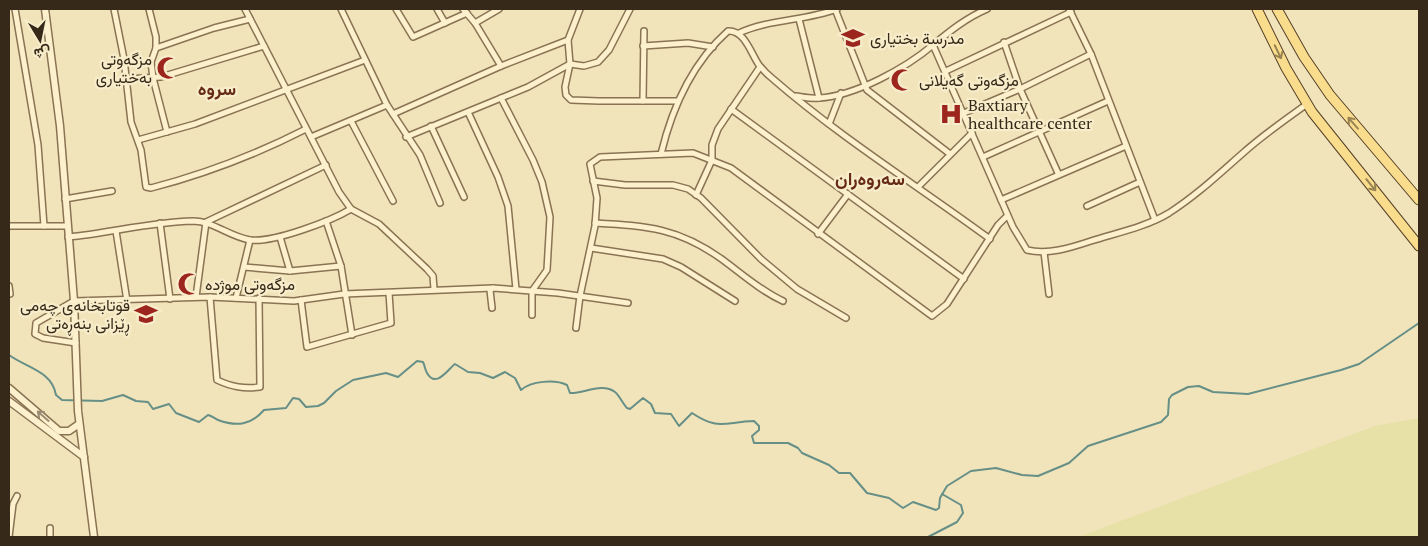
<svg xmlns="http://www.w3.org/2000/svg" width="1428" height="546" font-family="'PT Serif',Vazirmatn,serif">
  <style>
    .farmland { fill: #e7e0a7 }
    .lines { fill: none; stroke-linecap: round; stroke-linejoin: round }
    .stream { stroke: #668f87; stroke-width: 2 }
    .minor-casing { stroke: #897353; stroke-width: 8 }
    .tertiary-casing { stroke: #897353; stroke-width: 9 }
    .primary-casing { stroke: #554028; stroke-width: 11 }
    .minor { stroke: #fcf0cd; stroke-width: 5 }
    .tertiary { stroke: #fcf0cd; stroke-width: 6 }
    .primary { stroke: #f9dd8d; stroke-width: 9 }
    .oneway { stroke: #988353 }
    .oneway2 { stroke: #998c73 }
    .labels { text-anchor: middle; stroke-width: 4.5; stroke-linejoin: round; paint-order: stroke }
    .poi-label { font-size: 16px; fill: #362919; stroke: #f8edca; text-anchor: start }
    .neighbourhood-label { font-size: 18px; font-weight: bold; fill: #662b15; stroke: #f8edca }
  </style>
  <rect width="100%" height="100%" fill="#f1e4ba"/>
  <path class="farmland" d="M1419 418V537H1078L1375 426Z"/>
  <g class="lines">
    <g class="stream">
      <path d="M9 355C27 368 52 371 56 395L62 400 102 401 123 395 136 401 148 402 153 409 169 404 176 413 199 422 208 415C212 416 214 418 218 420 237 427 251 425 264 410L286 408 293 398 299 399 306 407 318 406 324 403 336 391 353 380 386 373 398 377 417 361 423 362C425 366 425 370 427 373 436 389 448 369 455 364L468 372 480 373 493 378 505 372 515 378 521 390C531 381 555 379 567 385L570 393C583 394 602 382 615 392 619 395 623 404 627 408L630 409 643 398 651 404 655 413 671 414 679 426 692 413C719 431 724 422 754 421L759 426V430L752 436 754 443H788L798 448 802 453 829 465 839 473H850L867 493 889 498 903 508 913 502 936 510 939 508 940 498 947 486 971 471 996 468 1022 475 1038 476 1069 463 1088 446 1161 422 1168 415 1169 399 1172 395 1188 387 1199 386 1213 392 1248 394 1341 370 1359 364 1419 323"/>
      <path d="M928 537 957 522 963 513 961 505 942 494"/>
    </g>
    <defs>
      <g id="minor">
        <path d="M15 9 38 145 44 226"/>
        <path d="M114 9 124 59 131 122 141 150 146 187 151 188C205 174 257 154 306 129"/>
        <path d="M149 9 156 37V48L151 62 153 78 167 132"/>
        <path d="M245 9 339 192 351 209 379 224 427 269 433 276 434 289"/>
        <path d="M341 9 387 105 420 155 440 203"/>
        <path d="M396 9 413 37 467 13"/>
        <path d="M437 9 445 23"/>
        <path d="M463 9 475 23 501 66"/>
        <path d="M580 9 568 40 570 64 565 87 566 95 571 100 599 101H677"/>
        <path d="M835 9 867 90 950 154"/>
        <path d="M1069 9 1091 54 1155 220"/>
        <path d="M799 19 819 98"/>
        <path d="M475 23 499 9"/>
        <path d="M739 33C769 19 805 21 837 9"/>
        <path d="M1004 42 1020 89 1058 173"/>
        <path d="M933 45 1013 227 1027 250C1048 255 1070 248 1091 241 1116 233 1146 227 1169 213 1197 195 1219 174 1243 153 1263 135 1285 120 1307 104"/>
        <path d="M643 46 688 43 713 47"/>
        <path d="M156 48 214 28 250 19"/>
        <path d="M946 71 1071 12"/>
        <path d="M127 79 161 77 264 46"/>
        <path d="M796 96C803 97 811 99 819 98 855 96 906 68 933 45 950 31 966 18 987 9"/>
        <path d="M501 98 533 160 542 182 550 217 547 270 532 291V315"/>
        <path d="M643 101 644 31"/>
        <path d="M731 109 964 279"/>
        <path d="M468 112 498 177 508 206 516 289"/>
        <path d="M964 113 1020 89 1091 54"/>
        <path d="M393 114 501 66 568 40"/>
        <path d="M351 121 393 201"/>
        <path d="M829 124 841 93"/>
        <path d="M431 126 464 197"/>
        <path d="M311 137 387 105"/>
        <path d="M406 137 528 87 570 64 584 66 598 62 609 50 630 9"/>
        <path d="M138 140 195 124 365 60"/>
        <path d="M661 154C672 108 692 63 728 31 745 30 751 54 759 65 763 70 768 75 773 79 841 138 918 186 990 239"/>
        <path d="M983 157 1108 101"/>
        <path d="M593 181 625 185H673L688 189 701 198 761 259 797 289 846 318"/>
        <path d="M919 186 972 133"/>
        <path d="M696 195 712 160V145L718 129 760 67"/>
        <path d="M65 199 112 191"/>
        <path d="M1001 200 1126 146"/>
        <path d="M1087 206 1140 182"/>
        <path d="M326 221 341 266 352 335"/>
        <path d="M160 223 170 299"/>
        <path d="M595 223C648 226 679 228 723 260 742 274 761 291 783 301"/>
        <path d="M9 226H67"/>
        <path d="M116 231 127 301"/>
        <path d="M818 234 848 194"/>
        <path d="M68 237C110 233 150 222 193 221 213 221 230 237 250 240 273 243 331 221 351 209"/>
        <path d="M280 237 290 271"/>
        <path d="M591 248 663 259 681 267 735 301"/>
        <path d="M1044 252 1049 294"/>
        <path d="M244 267 290 271 341 266"/>
        <path d="M9 286 10 294"/>
        <path d="M196 297 206 222 326 165"/>
        <path d="M210 297 217 380C232 387 244 389 260 387L259 298"/>
        <path d="M236 298 250 240"/>
        <path d="M301 300 307 347 391 323 389 293"/>
        <path d="M492 308 490 290 493 288 558 293 628 303"/>
        <path d="M576 328 580 296 595 226 597 198 590 164 600 157 693 153 731 168 932 316 947 304 998 225 1007 216"/>
        <path d="M76 343 43 338 35 334 36 323 74 301 210 297 294 301 344 294 493 288"/>
        <path d="M50 528V537"/>
        <path d="M9 537 13 504 17 496"/>
      </g>
      <g id="tertiary">
        <path d="M45 9 60 126 74 301 78 411 94 537"/>
        <path d="M9 388 59 431H69L79 424"/>
        <path d="M9 401 84 457"/>
      </g>
      <g id="primary">
        <path d="M1257 9 1286 68 1312 112 1419 246"/>
        <path d="M1277 9 1304 57 1330 95 1419 200"/>
      </g>
    </defs>
    <use href="#minor" class="minor-casing"/>
    <use href="#tertiary" class="tertiary-casing"/>
    <use href="#primary" class="primary-casing"/>
    <use href="#minor" class="minor"/>
    <use href="#tertiary" class="tertiary"/>
    <use href="#primary" class="primary"/>
  </g>
  <defs><path id="oneway-shaft" d="M-6 0H5M1.5-3L5.5 0L1.5 3" fill="none" stroke-width="1.6" stroke-linecap="round" stroke-linejoin="round" transform="scale(1.25)"/></defs>
  <g class="oneway">
    <use href="#oneway-shaft" transform="translate(1278 52) rotate(64)"/>
    <use href="#oneway-shaft" transform="translate(1353 123) rotate(-131)"/>
    <use href="#oneway-shaft" transform="translate(1371 185) rotate(51)"/>
  </g>
  <use class="oneway2" href="#oneway-shaft" transform="translate(43 416) rotate(-139)"/>
  <defs>
    <symbol id="school-bare" viewBox="-9 -9 18 18"><path d="M0-5L7-2L0 1L-7-2ZM-4 1L0 2.5L4 1V4Q0 6-4 4Z" fill="#9c251e" stroke="#f8edca" stroke-width="2.5" paint-order="stroke"/></symbol>
    <symbol id="mosque-bare" viewBox="-9 -9 18 18"><path d="M3.5-4.9A6 6 0 1 0 3.5 4.9A5 5 0 1 1 3.5-4.9Z" fill="#9c251e" stroke="#f8edca" stroke-width="2.5" paint-order="stroke"/></symbol>
    <symbol id="hospital-bare" viewBox="-9 -9 18 18"><path d="M-5-5h3v3.5h4V-5h3V5h-3V1.5h-4V5h-3Z" fill="#9c251e" stroke="#f8edca" stroke-width="2.5" paint-order="stroke"/></symbol>
  </defs>
  <g fill-rule="evenodd">
    <use href="#school-bare" x="837" y="22" width="32" height="32"/>
    <use href="#mosque-bare" x="152" y="52" width="32" height="32"/>
    <use href="#mosque-bare" x="886" y="64" width="32" height="32"/>
    <use href="#hospital-bare" x="935" y="98" width="32" height="32"/>
    <use href="#mosque-bare" x="173" y="268" width="32" height="32"/>
    <use href="#school-bare" x="130" y="298" width="32" height="32"/>
  </g>
  <g class="labels">
    <g class="poi-label">
      <text x="870" y="44">مدرسة بختيارى</text>
      <text x="152" y="65" text-anchor="end">مزگەوتی<tspan x="152" dy="18">بەختیاری</tspan></text>
      <text x="919" y="86">مزگەوتی گەیلانی</text>
      <text x="968" y="111">Baxtiary<tspan x="968" dy="18">healthcare center</tspan></text>
      <text x="205" y="290">مزگەوتی موژدە</text>
      <text x="130" y="311" text-anchor="end">قوتابخانەی چەمی<tspan x="130" dy="18">ڕێزانی بنەڕەتی</tspan></text>
    </g>
    <g class="neighbourhood-label">
      <text x="217" y="95">سروە</text>
      <text x="870" y="185">سەروەران</text>
    </g>
  </g>
  <rect width="1428" height="546" fill="none" stroke="#362919" stroke-width="20"/>
  <g transform="translate(40 40) rotate(170)" stroke="#f8edca" stroke-width="4" paint-order="stroke">
  <path d="M0-4L9 19L0 12L-9 19Z" fill="#362919"/>
  <text y="-8" font-size="14" font-weight="bold" text-anchor="middle" fill="#362919">ش</text>
  </g>
</svg>
